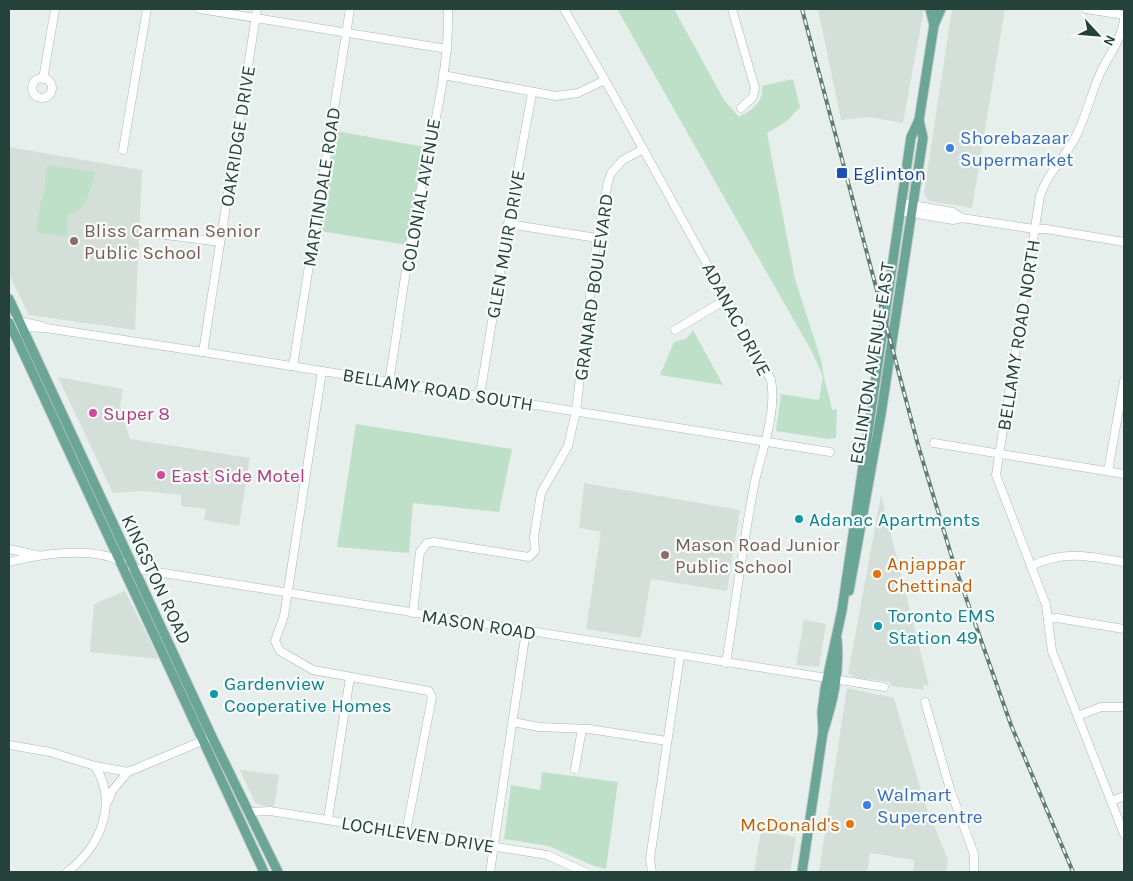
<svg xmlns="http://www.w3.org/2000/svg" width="1133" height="881" font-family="Karla,sans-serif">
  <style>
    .built { fill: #d4dfda }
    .green { fill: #bfe0c8 }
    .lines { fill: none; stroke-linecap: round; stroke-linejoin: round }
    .minor-casing { stroke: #a8b8b2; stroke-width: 9 }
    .major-casing { stroke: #c2cac8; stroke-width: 11 }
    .minor { stroke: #fff; stroke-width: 8 }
    .major { stroke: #6aa596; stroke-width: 9 }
    .rail-casing { stroke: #5f7d75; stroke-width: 4 }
    .rail { stroke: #f7fbf9; stroke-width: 2; stroke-dasharray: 5.5; stroke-linecap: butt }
    .shop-dot { fill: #3f7fe0; stroke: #f7fbf9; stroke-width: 2 }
    .transit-dot { fill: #1a4fb4; stroke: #f7fbf9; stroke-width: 2 }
    .education-dot { fill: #8d6e63; stroke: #f7fbf9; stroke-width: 2 }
    .hotel-dot { fill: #d1479c; stroke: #f7fbf9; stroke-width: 2 }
    .culture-dot { fill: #0f9aa8; stroke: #f7fbf9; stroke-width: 2 }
    .food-dot { fill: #e8710a; stroke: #f7fbf9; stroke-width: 2 }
    .labels { text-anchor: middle; stroke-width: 4.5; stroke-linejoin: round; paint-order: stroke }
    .street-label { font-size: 19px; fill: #24423a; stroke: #f7fbf9 }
    .shop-label { font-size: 19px; fill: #366cbe; stroke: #f7fbf9; text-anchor: start }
    .transit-label { font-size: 19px; fill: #164399; stroke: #f7fbf9; text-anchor: start }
    .education-label { font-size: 19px; fill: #785e54; stroke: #f7fbf9; text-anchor: start }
    .hotel-label { font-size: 19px; fill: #b23c85; stroke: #f7fbf9; text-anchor: start }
    .culture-label { font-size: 19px; fill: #0d838f; stroke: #f7fbf9; text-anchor: start }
    .food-label { font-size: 19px; fill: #c56008; stroke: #f7fbf9; text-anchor: start }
  </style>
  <rect width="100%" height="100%" fill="#e6efeb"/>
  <g class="built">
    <path d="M818 9H924L903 123 869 117 841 120Z"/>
    <path d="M952 9H1005L972 208 929 201 924 193Z"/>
    <path d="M9 147 142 170 135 330 29 315 9 274Z"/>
    <path d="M58 377 123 389 120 406 130 439 250 458 239 526 204 520 206 509 181 506V495L143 491 113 493Z"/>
    <path d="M584 483 740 510 727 591 651 579 641 638 586 629 601 532 579 528Z"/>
    <path d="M881 495 929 686 923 685 924 690 892 686 889 682 852 677V675L848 674Z"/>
    <path d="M125 591 159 659 90 652 94 604Z"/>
    <path d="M804 620 826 624 819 667 796 665Z"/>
    <path d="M847 688 894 698 924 801 948 860 946 872H913L914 860 870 853 867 872H819Z"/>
    <path d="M240 770 279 775 274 808 255 803Z"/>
    <path d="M761 831 796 837 790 872H754Z"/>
  </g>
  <g class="green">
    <path d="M617 9H674L724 100 739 117C752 110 764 102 762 86L793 79 800 107 787 121 767 133 795 279 822 363C823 379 829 393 832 410L837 409 836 438 829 439 776 431 781 394 819 400 823 376 812 352Z"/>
    <path d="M336 131 425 147 408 245 319 231Z"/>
    <path d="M47 165 95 172C91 187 87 214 67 214L68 223 66 236 36 233 41 200 43 199Z"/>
    <path d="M693 330 723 385 660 375 674 342 686 339Z"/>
    <path d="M356 424 512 449 499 512 413 503 409 553 337 547Z"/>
    <path d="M542 772 618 782 606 869 594 866 549 846 504 839 511 785 540 790Z"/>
  </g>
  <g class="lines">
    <defs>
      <g id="minor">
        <path d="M200 9 447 49"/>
        <path d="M564 9 605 80 771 380C777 413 762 450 755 481 743 541 736 602 726 663"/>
        <path d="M732 9 755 88 753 97 741 108"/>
        <path d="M1086 9 1124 15"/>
        <path d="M1124 20C1121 42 1108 55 1099 76 1090 97 1085 120 1074 140 1063 160 1047 174 1040 196L996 475 1046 605 1052 651 1124 834"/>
        <path d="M443 75 556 96 578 93 605 80"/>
        <circle cx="42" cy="88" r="10"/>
        <path d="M43 79 55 9"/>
        <path d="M123 150 147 9"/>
        <path d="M901 203 953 212 962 218"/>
        <path d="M900 211 953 220 962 218 1034 229H1046L1124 242"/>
        <path d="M508 224 597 238"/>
        <path d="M143 232 220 242"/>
        <path d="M14 320 42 326"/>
        <path d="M19 327 46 328 203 352 830 452"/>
        <path d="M675 330 727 299"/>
        <path d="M203 352 257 9"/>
        <path d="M293 366 350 9"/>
        <path d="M322 371 284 616 275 641 280 651 313 670 429 691 432 697 406 832"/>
        <path d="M389 381C399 324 405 265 417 208 429 144 450 74 448 9"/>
        <path d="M480 395 508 224 532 93"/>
        <path d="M934 443 1124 474"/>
        <path d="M1108 471 1124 381"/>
        <path d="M9 549 37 555"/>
        <path d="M9 562C39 554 94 546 122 562"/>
        <path d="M1031 566C1065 550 1088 556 1124 562"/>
        <path d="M132 568 884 687"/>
        <path d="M413 613 420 552 427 543 434 542 529 557 535 551 534 537 541 493 568 446 576 411 597 238 608 182 611 173 623 160 643 149"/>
        <path d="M1048 619 1057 618 1124 629"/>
        <path d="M925 702 950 789 974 854V872"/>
        <path d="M1078 716 1101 707H1124"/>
        <path d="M513 722 539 727 589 729 667 741"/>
        <path d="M9 745 50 752 95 766 128 772 207 739"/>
        <path d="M575 769 582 729"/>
        <path d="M108 801 112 791 128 772"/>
        <path d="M1112 801 1124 796"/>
        <path d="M248 812 270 811 547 855 585 872"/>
        <path d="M328 819 350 677"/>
        <path d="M67 872C100 847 119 804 95 766"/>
        <path d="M490 872 526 631"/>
        <path d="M652 872 650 859 680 656"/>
      </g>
      <g id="major">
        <path d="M930 9 934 25"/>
        <path d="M9 299 212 737 278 872"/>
        <path d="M9 322 264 872"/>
        <path d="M849 591 881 414 923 138 919 120"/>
        <path d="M823 732 822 712 825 689 842 610 911 137 919 120 934 25 941 9"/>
        <path d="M802 872 823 732C833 702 840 672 837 640"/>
      </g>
    </defs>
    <use href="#minor" class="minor-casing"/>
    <use href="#major" class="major-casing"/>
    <use href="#minor" class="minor"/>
    <use href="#major" class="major"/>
    <defs>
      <path id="rail" d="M802 9 918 445 953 561 1011 725 1073 872"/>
    </defs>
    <use href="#rail" class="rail-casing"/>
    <use href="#rail" class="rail"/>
  </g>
  <g class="shop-dot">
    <circle cx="950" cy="148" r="5"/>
    <circle cx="867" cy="805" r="5"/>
  </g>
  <rect class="transit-dot" x="836" y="167" width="12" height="12" rx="2.5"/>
  <g class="education-dot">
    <circle cx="74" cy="241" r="5"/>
    <circle cx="665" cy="555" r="5"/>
  </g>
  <g class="hotel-dot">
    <circle cx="93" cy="413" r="5"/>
    <circle cx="161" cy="475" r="5"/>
  </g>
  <g class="culture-dot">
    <circle cx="799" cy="519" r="5"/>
    <circle cx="878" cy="626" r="5"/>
    <circle cx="214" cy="694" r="5"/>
  </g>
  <g class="food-dot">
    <circle cx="877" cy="574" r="5"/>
    <circle cx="850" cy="824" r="5"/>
  </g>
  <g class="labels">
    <g class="street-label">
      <text transform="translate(237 136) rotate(-81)" y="7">OAKRIDGE DRIVE</text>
      <text transform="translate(321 187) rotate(-81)" y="7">MARTINDALE ROAD</text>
      <text transform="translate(420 195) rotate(-80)" y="7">COLONIAL AVENUE</text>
      <text transform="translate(505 244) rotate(-80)" y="7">GLEN MUIR DRIVE</text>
      <text transform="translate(593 287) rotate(-82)" y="7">GRANARD BOULEVARD</text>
      <text transform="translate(737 319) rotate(62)" y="7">ADANAC DRIVE</text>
      <text transform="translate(1018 335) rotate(-81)" y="7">BELLAMY ROAD NORTH</text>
      <text transform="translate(871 363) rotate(-81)" y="7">EGLINTON AVENUE EAST</text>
      <text transform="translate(438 389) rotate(9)" y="7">BELLAMY ROAD SOUTH</text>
      <text transform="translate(157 579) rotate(65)" y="7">KINGSTON ROAD</text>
      <text transform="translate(479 624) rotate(9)" y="7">MASON ROAD</text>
      <text transform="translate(418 834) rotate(9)" y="7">LOCHLEVEN DRIVE</text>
    </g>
    <g class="shop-label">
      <text x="960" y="144">Shorebazaar<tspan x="960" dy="22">Supermarket</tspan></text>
      <text x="877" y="801">Walmart<tspan x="877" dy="22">Supercentre</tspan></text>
    </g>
    <g class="transit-label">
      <text x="853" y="180">Eglinton</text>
    </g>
    <g class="education-label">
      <text x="84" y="237">Bliss Carman Senior<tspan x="84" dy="22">Public School</tspan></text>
      <text x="675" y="551">Mason Road Junior<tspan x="675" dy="22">Public School</tspan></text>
    </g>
    <g class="hotel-label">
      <text x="103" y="420">Super 8</text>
      <text x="171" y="482">East Side Motel</text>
    </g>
    <g class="culture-label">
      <text x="809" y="526">Adanac Apartments</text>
      <text x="888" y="622">Toronto EMS<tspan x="888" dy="22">Station 49</tspan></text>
      <text x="224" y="690">Gardenview<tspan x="224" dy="22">Cooperative Homes</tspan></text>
    </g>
    <g class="food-label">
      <text x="887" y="570">Anjappar<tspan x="887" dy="22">Chettinad</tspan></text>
      <text x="840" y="831" text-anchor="end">McDonald's</text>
    </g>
  </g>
  <rect width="1133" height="881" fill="none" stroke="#24423a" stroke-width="20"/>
  <g transform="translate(1098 35) rotate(116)" stroke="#f7fbf9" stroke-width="4" paint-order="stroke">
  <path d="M0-4L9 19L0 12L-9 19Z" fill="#24423a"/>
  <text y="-8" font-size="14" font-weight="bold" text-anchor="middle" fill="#24423a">N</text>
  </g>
</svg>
